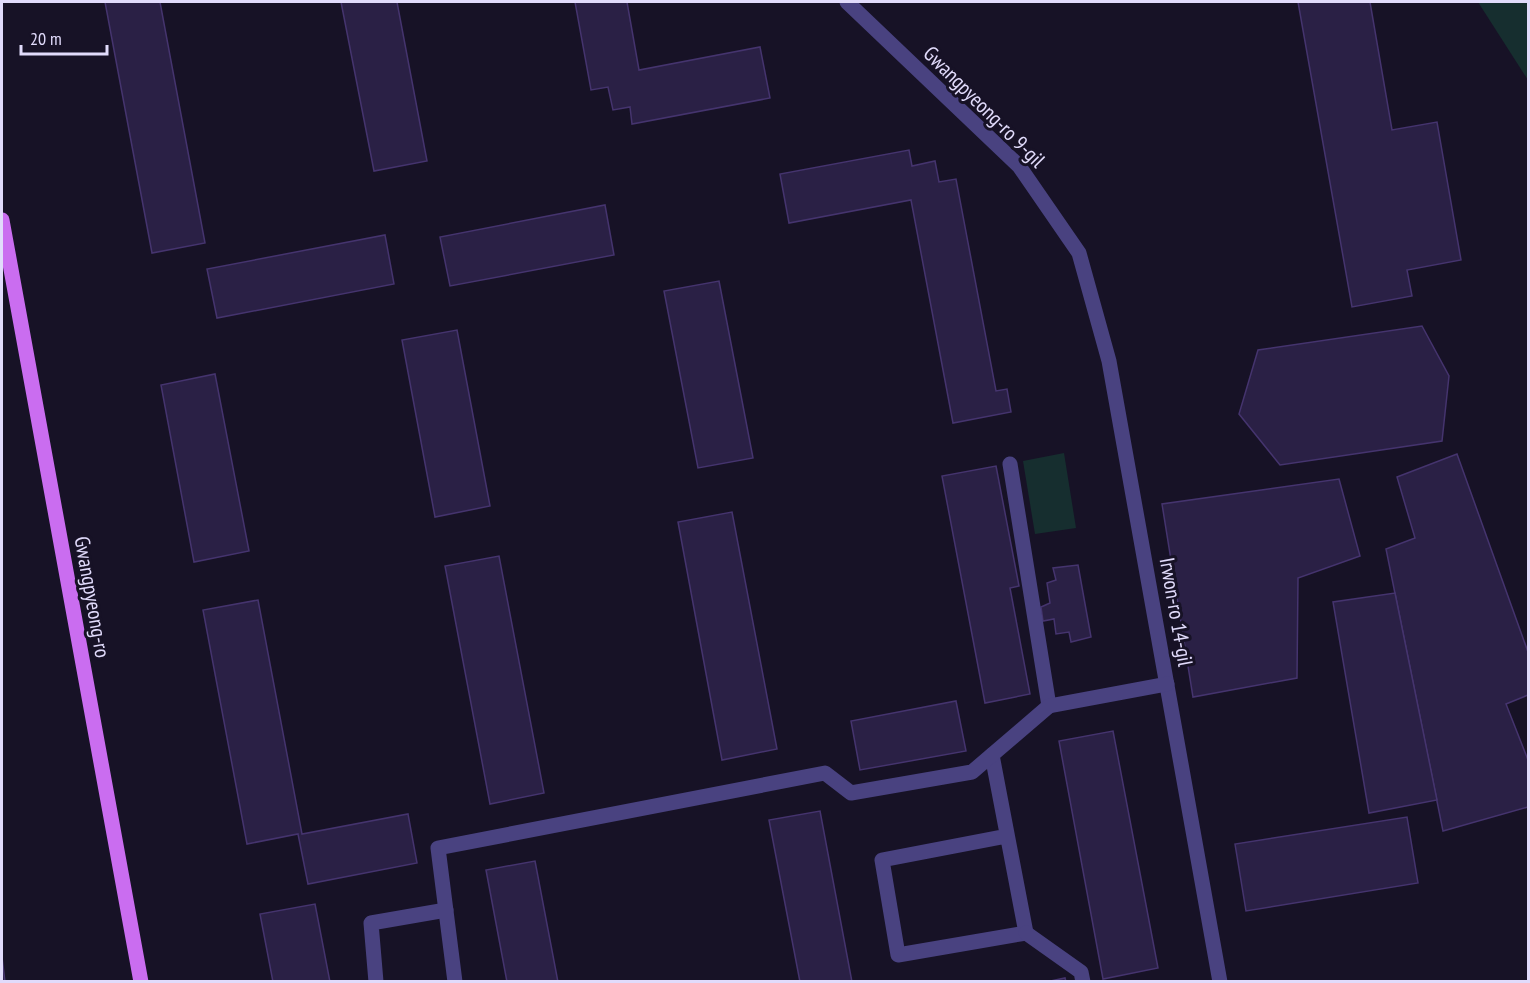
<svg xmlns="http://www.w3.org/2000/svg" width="1530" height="983" font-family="'PT Sans Narrow',sans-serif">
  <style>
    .green { fill: #162e2f }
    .building { fill: #2a2045; stroke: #45346e; stroke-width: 1.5 }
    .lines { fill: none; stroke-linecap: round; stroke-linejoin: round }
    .street { stroke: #494280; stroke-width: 15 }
    .primary { stroke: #ca6df0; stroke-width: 15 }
    .labels { text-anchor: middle; stroke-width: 6; stroke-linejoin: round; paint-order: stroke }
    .street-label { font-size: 21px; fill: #e1dbfb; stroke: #171226 }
  </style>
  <rect width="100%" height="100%" fill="#171226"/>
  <g class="green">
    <path d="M1478 2H1528V80Z"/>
    <path d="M1064 453 1076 528 1035 534 1023 461Z"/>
  </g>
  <g class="building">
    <path d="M105 2H160L205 243 152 253Z"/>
    <path d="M341 2H397L427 161 374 171Z"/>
    <path d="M575 2H627L639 70 760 47 770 98 632 124 630 107 613 110 608 87 591 90Z"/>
    <path d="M1298 2H1370L1392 130 1437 122 1461 260 1407 270 1412 296 1352 307Z"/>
    <path d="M909 150 912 166 935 161 939 182 956 179 996 391 1007 389 1011 412 953 423 911 200 789 223 780 174Z"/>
    <path d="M605 205 614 255 450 286 440 237Z"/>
    <path d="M385 235 394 284 217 318 207 269Z"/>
    <path d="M719 281 753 458 698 468 664 291Z"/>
    <path d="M1422 326 1449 376 1442 441 1280 465 1239 414 1258 350Z"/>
    <path d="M457 330 490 506 435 517 402 340Z"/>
    <path d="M215 374 249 551 194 562 161 385Z"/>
    <path d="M1457 454 1528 652V695L1506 704 1528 760V807L1443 831 1386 549 1415 538 1397 477Z"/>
    <path d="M996 466 1019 586 1010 588 1030 694 985 703 942 476Z"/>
    <path d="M1339 479 1360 556 1298 578 1297 678 1193 697 1162 504Z"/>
    <path d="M732 512 777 749 722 760 678 522Z"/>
    <path d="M499 556 544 793 490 804 445 566Z"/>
    <path d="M1078 565 1091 637 1071 642 1069 632 1056 634 1054 619 1043 621 1041 607 1050 603 1047 583 1056 580 1053 568Z"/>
    <path d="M1395 593 1437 800 1369 813 1333 602Z"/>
    <path d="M258 600 302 834 408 814 417 863 308 884 298 834 247 844 203 610Z"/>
    <path d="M956 701 966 751 860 770 851 721Z"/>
    <path d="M1113 731 1158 968 1103 979 1059 741Z"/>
    <path d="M820 811 852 982H800L769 820Z"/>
    <path d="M1407 817 1418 883 1246 911 1235 844Z"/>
    <path d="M535 861 558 982H507L486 870Z"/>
    <path d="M315 904 330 982H273L260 914Z"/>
    <path d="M2 957 5 982H2Z"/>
    <path d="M1065 978 1066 982H1046Z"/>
  </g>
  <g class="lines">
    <g class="street">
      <path d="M847 2 1019 166 1079 253 1109 361 1220 982"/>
      <path d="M1010 464 1049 706"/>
      <path d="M992 755 1026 933 898 955 882 860 1007 836"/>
      <path d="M1026 933 1081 972 1083 982"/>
      <path d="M376 982 371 923 446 910"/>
      <path d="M455 982 438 848 825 773 851 793 972 772 1049 706 1167 684"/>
    </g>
    <path class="primary" d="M2 220 141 982"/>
  </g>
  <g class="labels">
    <g class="street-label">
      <text transform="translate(984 107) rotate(45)" y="7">Gwangpyeong-ro 9-gil</text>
      <text transform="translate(92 597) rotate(80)" y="7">Gwangpyeong-ro</text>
      <text transform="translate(1176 612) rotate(80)" y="7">Irwon-ro 14-gil</text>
    </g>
  </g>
  <rect width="1530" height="983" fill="none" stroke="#e1dbfb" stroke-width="6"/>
  <path d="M21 45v9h86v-9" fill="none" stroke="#e1dbfb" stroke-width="3"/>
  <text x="30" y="45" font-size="18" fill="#e1dbfb" stroke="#171226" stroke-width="4.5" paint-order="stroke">20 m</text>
</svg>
